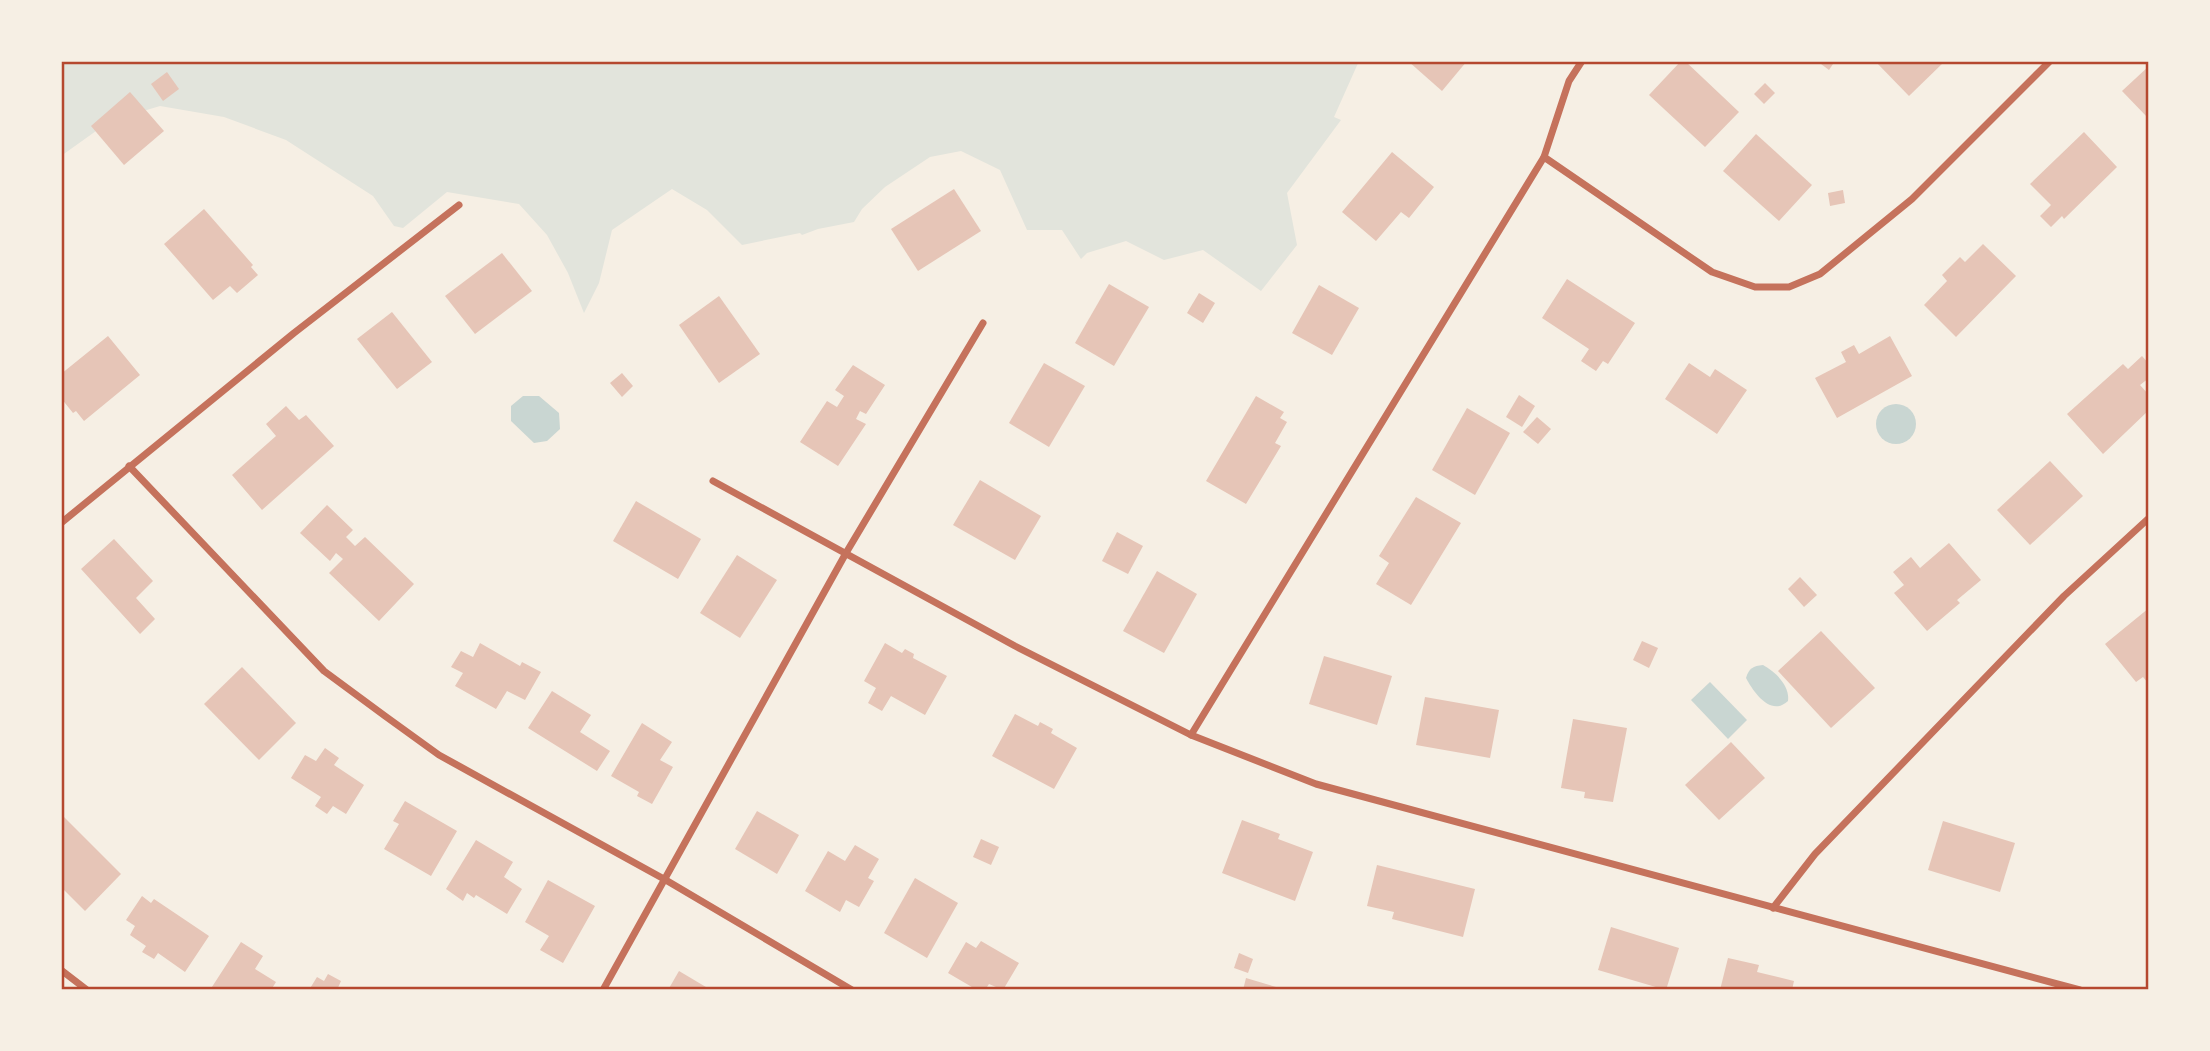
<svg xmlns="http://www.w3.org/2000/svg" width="2210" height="1051" font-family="Spectral,serif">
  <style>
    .green { fill: #e2e4dc }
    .water { fill: #c9d6d2 }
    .building { fill: #e6c5b7 }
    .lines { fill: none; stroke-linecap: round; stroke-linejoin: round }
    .minor { stroke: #c5725c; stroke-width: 7 }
    .neatline { fill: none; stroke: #b5482f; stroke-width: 2.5 }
  </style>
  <rect width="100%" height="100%" fill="#f6efe4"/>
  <path class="green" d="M61 61H1359L1334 117 1341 120 1287 193 1297 245 1261 291 1203 250 1164 260 1126 241 1087 253 1081 259 1062 230H1027L1000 170 961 151 930 157 885 187 862 209 854 222 818 229 802 235 800 233 742 245 707 210 672 189 612 230 599 283 584 313 568 273 547 235 519 204 447 192 403 228 394 226 373 196 286 140 224 117 160 106 110 121 61 156Z"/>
  <g class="water">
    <path d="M523 396H539L559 413 560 429 547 441 534 443 511 421V406Z"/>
    <circle cx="1896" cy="424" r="20"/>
    <path d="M1763 665C1776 672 1790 686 1788 701 1771 717 1754 693 1746 678 1749 668 1753 666 1763 665Z"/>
    <path d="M1710 682 1747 720 1728 739 1691 700Z"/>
  </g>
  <g class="building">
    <path d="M1408 61H1467L1442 91Z"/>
    <path d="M1681 61H1685L1739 112 1705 147 1649 95Z"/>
    <path d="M1817 61H1835L1829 70Z"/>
    <path d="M1875 61H1945L1909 96Z"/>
    <path d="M2149 66V119L2122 91Z"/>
    <path d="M167 72 179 89 163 101 151 84Z"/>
    <path d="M1765 83 1775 93 1764 104 1754 94Z"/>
    <path d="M130 92 164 131 124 165 91 126Z"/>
    <path d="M2084 132 2117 167 2064 219 2062 216 2051 227 2040 216 2051 205 2030 184Z"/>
    <path d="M1756 134 1812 185 1779 221 1723 171Z"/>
    <path d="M1392 152 1434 187 1409 218 1401 212 1376 241 1342 212Z"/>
    <path d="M954 189 981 231 918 271 891 229Z"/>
    <path d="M1843 190 1845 203 1830 206 1828 193Z"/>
    <path d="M204 209 253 265 251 267 258 275 237 293 230 286 213 300 164 244Z"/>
    <path d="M1983 244 2016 276 1956 337 1924 305 1947 281 1942 275 1960 257 1965 262Z"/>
    <path d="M502 253 532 291 475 334 445 296Z"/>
    <path d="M1567 279 1635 323 1608 364 1603 361 1596 371 1581 361 1589 349 1542 318Z"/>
    <path d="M1109 284 1149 307 1114 366 1075 343Z"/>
    <path d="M1319 285 1359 308 1332 355 1292 333Z"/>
    <path d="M1199 293 1215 303 1203 323 1187 313Z"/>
    <path d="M719 296 760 354 719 383 679 325Z"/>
    <path d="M392 312 432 362 397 389 357 339Z"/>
    <path d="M108 336 140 375 84 421 76 411 73 413 61 398V374Z"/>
    <path d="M1890 336 1912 376 1837 418 1815 378 1846 362 1841 352 1854 345 1859 354Z"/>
    <path d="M2142 356 2149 364V378L2140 385 2149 395V410L2103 454 2067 414 2123 364 2128 369Z"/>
    <path d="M1044 363 1085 386 1049 447 1009 423Z"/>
    <path d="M1689 363 1710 377 1715 369 1747 390 1717 434 1665 399Z"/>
    <path d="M853 365 885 385 866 414 860 411 856 419 866 424 838 466 800 442 827 401 837 407 844 396 835 390Z"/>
    <path d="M622 373 633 386 622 397 610 383Z"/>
    <path d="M1519 395 1535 406 1522 427 1506 417Z"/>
    <path d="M1256 396 1284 412 1280 418 1287 422 1275 443 1281 446 1246 504 1206 481Z"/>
    <path d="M286 406 299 420 306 415 334 446 262 510 232 475 276 436 266 424Z"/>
    <path d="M1467 408 1510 433 1475 495 1432 470Z"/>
    <path d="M1537 417 1551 429 1538 444 1523 432Z"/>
    <path d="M2050 461 2083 496 2030 545 1997 510Z"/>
    <path d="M980 480 1041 516 1015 560 953 525Z"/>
    <path d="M1416 497 1461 523 1411 605 1376 584 1389 563 1379 556Z"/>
    <path d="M636 501 701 539 678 579 613 541Z"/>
    <path d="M327 505 353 530 346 537 355 546 365 537 414 584 379 621 329 573 343 559 336 553 330 561 300 533Z"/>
    <path d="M1117 532 1143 546 1128 574 1102 561Z"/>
    <path d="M114 539 153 581 136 598 155 619 140 634 81 569Z"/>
    <path d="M1949 543 1981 580 1957 600 1960 603 1927 631 1894 593 1904 585 1893 572 1911 557 1920 568Z"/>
    <path d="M737 555 777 580 740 638 700 613Z"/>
    <path d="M1157 571 1197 594 1164 653 1123 631Z"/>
    <path d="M1800 577 1817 595 1804 607 1788 589Z"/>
    <path d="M2149 608V684L2143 677 2136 682 2105 644Z"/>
    <path d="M1821 631 1875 688 1831 728 1778 671Z"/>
    <path d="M1642 641 1658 648 1649 668 1633 660Z"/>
    <path d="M480 643 520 666 522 662 541 672 525 700 507 691 496 709 455 686 463 673 451 667 461 651 473 657Z"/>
    <path d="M885 643 902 653 905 649 914 654 913 658 947 676 925 715 891 696 882 711 868 703 876 688 864 681Z"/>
    <path d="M1324 656 1392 676 1377 725 1309 704Z"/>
    <path d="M242 667 296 723 259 760 204 704Z"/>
    <path d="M552 691 591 715 580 732 610 751 597 771 528 728Z"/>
    <path d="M1425 697 1499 710 1490 758 1416 745Z"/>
    <path d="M1015 714 1038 726 1040 722 1053 729 1051 733 1077 748 1054 789 992 756Z"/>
    <path d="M1573 719 1627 728 1613 802 1584 798 1585 792 1561 788Z"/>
    <path d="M642 723 672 742 660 760 673 767 652 804 637 796 639 792 611 776Z"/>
    <path d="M1731 742 1765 778 1719 820 1685 785Z"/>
    <path d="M325 748 339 758 334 765 364 785 346 814 333 806 327 814 315 806 321 797 291 778 305 755 316 761Z"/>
    <path d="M405 801 457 831 431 876 384 849 399 824 393 821Z"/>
    <path d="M757 811 799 835 777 874 735 849Z"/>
    <path d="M61 814 121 874 85 911 61 887Z"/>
    <path d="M1242 820 1280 834 1278 839 1313 852 1295 901 1222 873Z"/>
    <path d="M1943 821 2015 843 2000 892 1928 870Z"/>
    <path d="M981 839 999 847 991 865 973 857Z"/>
    <path d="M476 840 513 862 504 877 522 889 507 914 476 895 474 898 467 893 463 901 446 889Z"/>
    <path d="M855 845 879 859 868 878 874 881 859 907 846 900 840 912 805 891 828 851 845 861Z"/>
    <path d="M1377 865 1475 889 1463 937 1392 919 1394 912 1367 906Z"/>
    <path d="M915 878 958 903 927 958 884 933Z"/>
    <path d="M548 880 595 906 563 963 540 950 549 936 525 922Z"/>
    <path d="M142 896 151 903 154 899 209 936 185 972 158 953 154 959 142 952 146 946 130 935 135 926 126 920Z"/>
    <path d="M1611 927 1679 948 1666 990 1598 970Z"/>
    <path d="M981 941 1019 963 1003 990 989 984 985 990H977L948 973 966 942 976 948Z"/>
    <path d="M241 942 263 956 255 969 276 982 271 990H210Z"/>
    <path d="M1239 953 1253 959 1248 973 1234 968Z"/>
    <path d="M1728 958 1759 965 1757 972 1794 981 1792 990H1720Z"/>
    <path d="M679 971 711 990H668Z"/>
    <path d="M328 974 341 981 337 990H309L317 977 324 981Z"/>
    <path d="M1246 978 1276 987 1275 990H1243Z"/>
  </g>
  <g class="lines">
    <g class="minor">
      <path d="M1544 157 1569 81 1582 61"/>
      <path d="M129 466 324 671 385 716 439 755 664 879 852 990"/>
      <path d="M713 481 1015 646 1191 735 1316 784 2080 990"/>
      <path d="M61 523 294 333 459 205"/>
      <path d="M1191 735 1544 157 1712 272 1755 287H1789L1820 274 1912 199 2050 61"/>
      <path d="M1773 908 1815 854 2064 596 2149 518"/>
      <path d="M61 970 87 990"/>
      <path d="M603 990 846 553 983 323"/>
    </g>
  </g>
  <rect width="2210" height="1051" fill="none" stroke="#f6efe4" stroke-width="126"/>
  <rect x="63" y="63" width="2084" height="925" class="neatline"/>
</svg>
